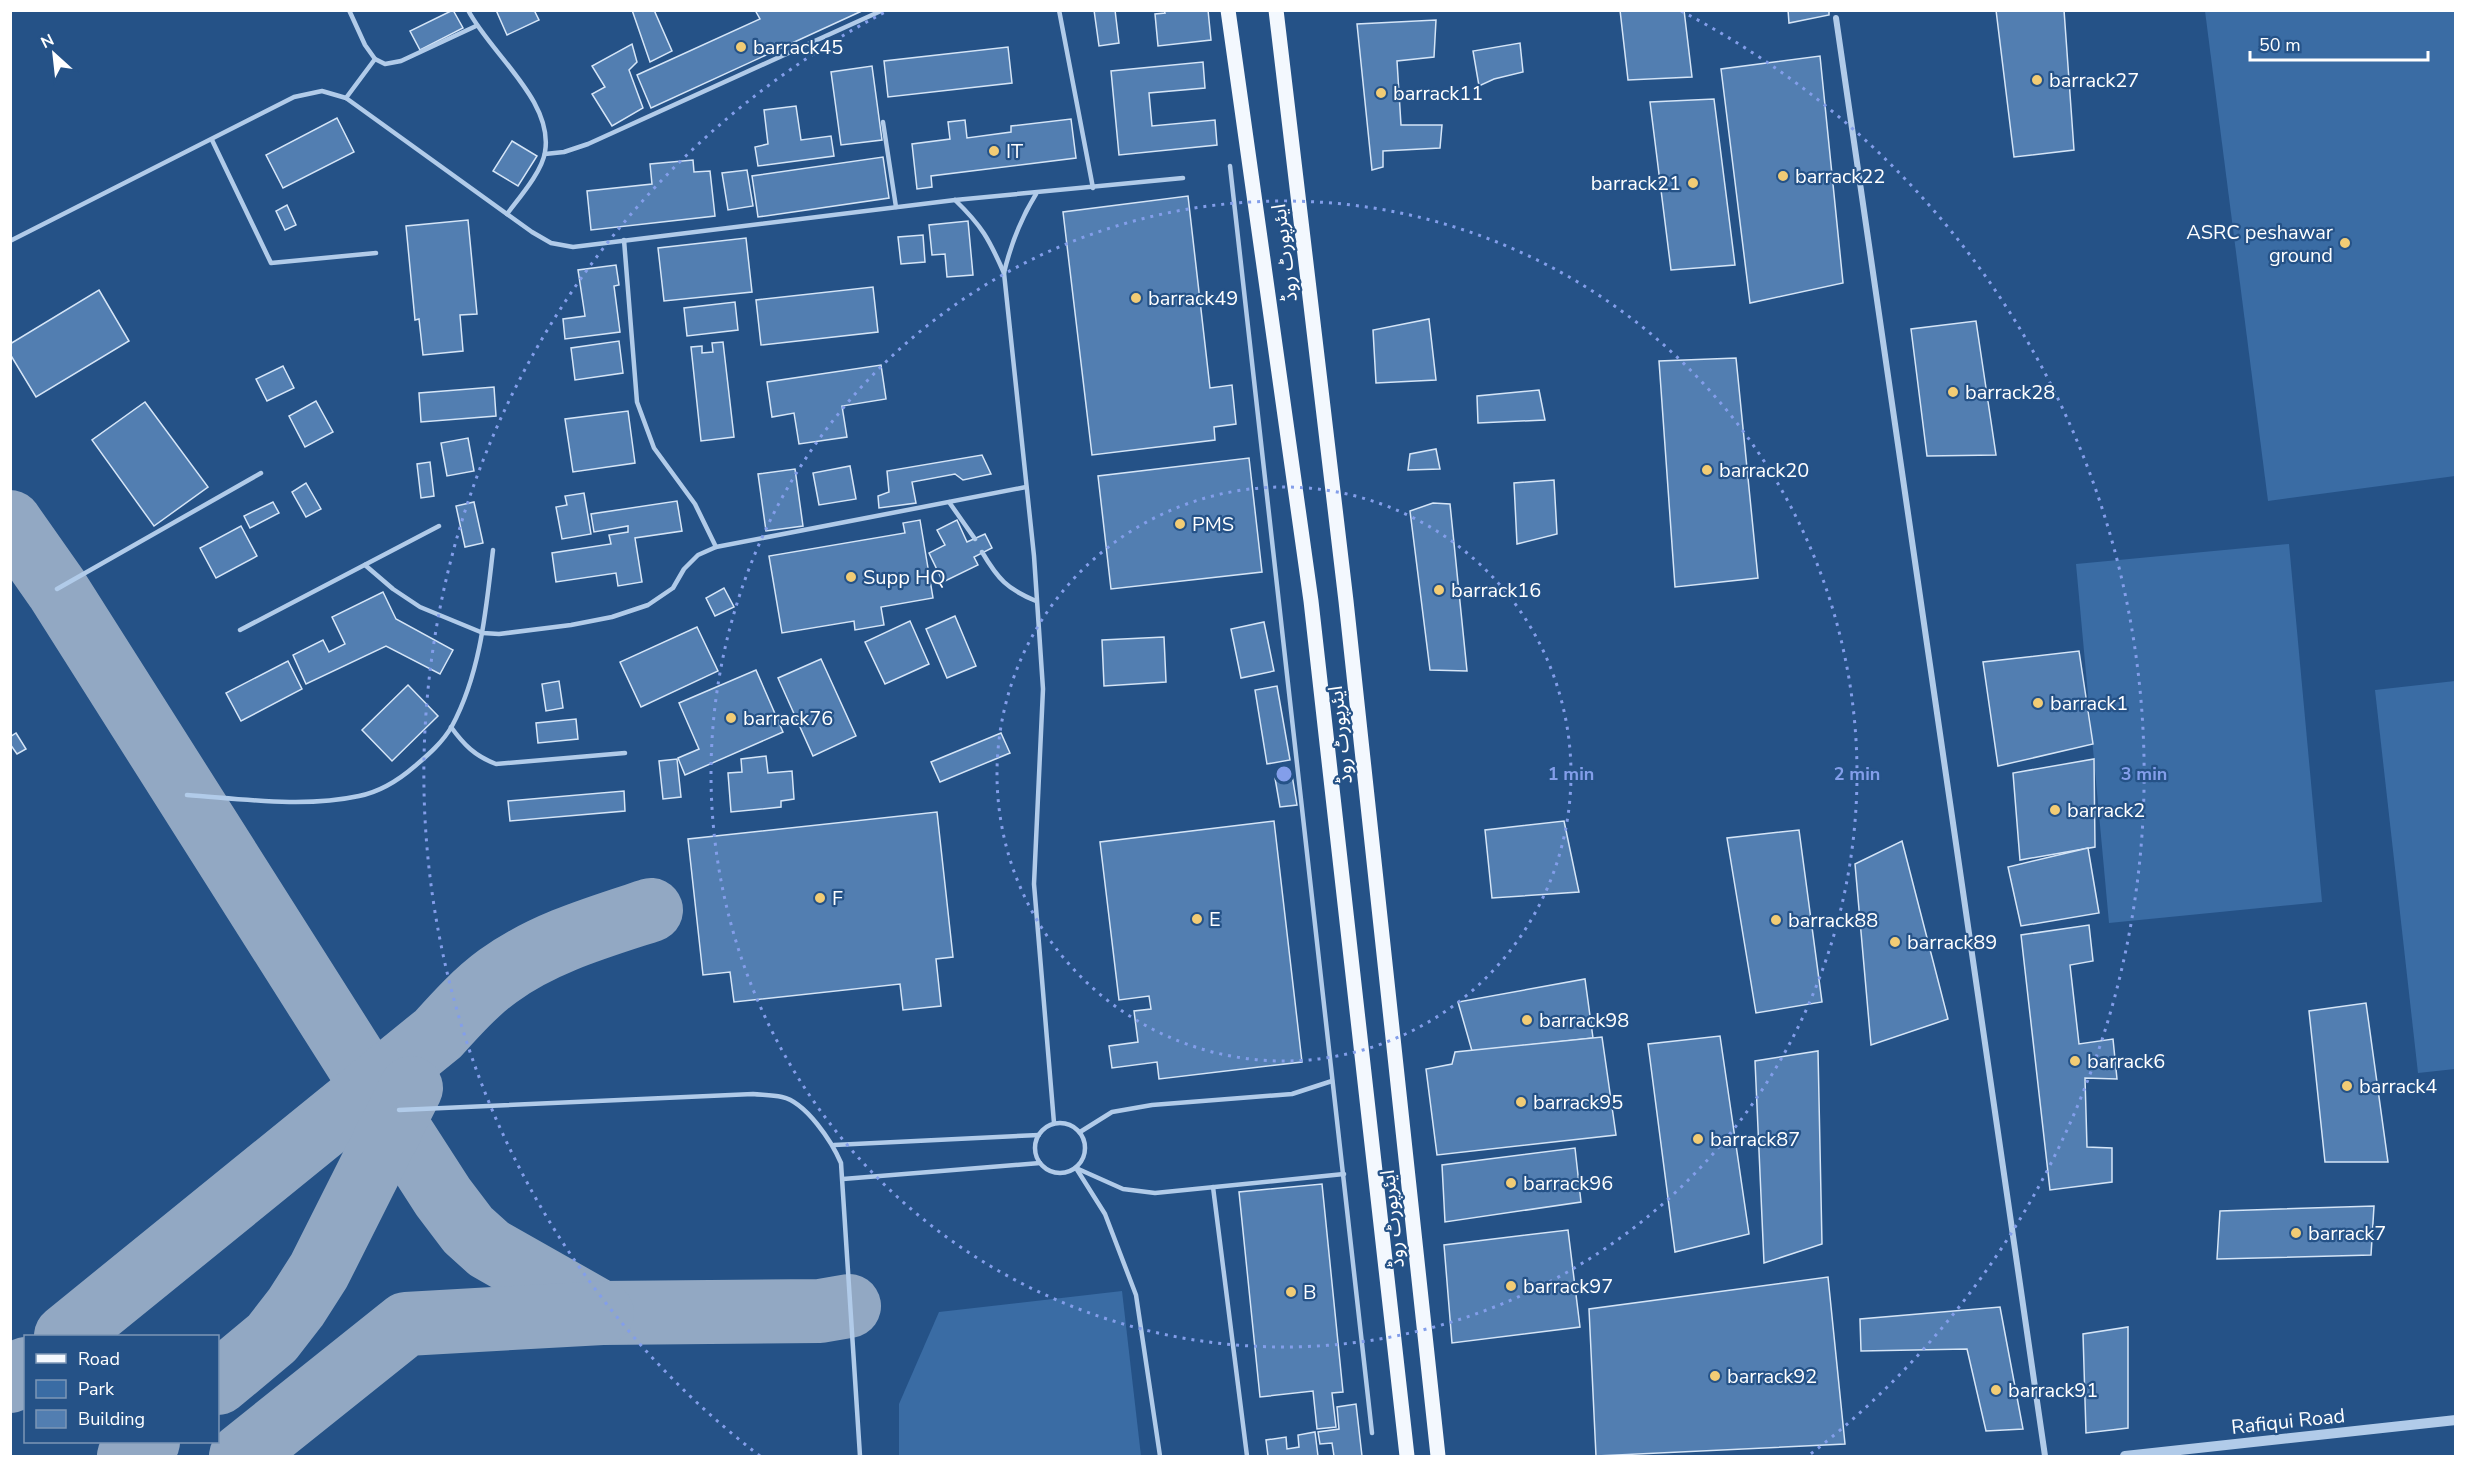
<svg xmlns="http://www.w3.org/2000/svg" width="2466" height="1467" font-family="'Nunito Sans','Noto Sans Arabic',sans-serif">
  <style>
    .green { fill: #3a6ca4 }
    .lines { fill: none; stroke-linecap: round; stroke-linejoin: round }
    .taxiway { stroke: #92a8c3; stroke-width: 64 }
    .building { fill: #527eb1; stroke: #d5e5f7; stroke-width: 1.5 }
    .service { stroke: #b1cbe9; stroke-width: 4.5 }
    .minor { stroke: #b1cbe9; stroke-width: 6 }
    .tertiary { stroke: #b1cbe9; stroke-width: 10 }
    .primary { stroke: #f3f8fe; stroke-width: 15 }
    .ring { fill: none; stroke: #839eea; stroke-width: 3; stroke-dasharray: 3 6 }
    .poi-dot { fill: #f2cc75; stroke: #255287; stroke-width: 2 }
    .labels { text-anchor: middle; stroke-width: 4.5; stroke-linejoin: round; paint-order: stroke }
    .poi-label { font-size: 20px; fill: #fff; stroke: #255287; text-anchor: start }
    .street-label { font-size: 20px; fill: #fff; stroke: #255287 }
    .centre { fill: #839eea; stroke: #255287; stroke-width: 3 }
    .ring-label { font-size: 18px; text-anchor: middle; font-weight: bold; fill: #839eea; stroke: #255287; stroke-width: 4.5; stroke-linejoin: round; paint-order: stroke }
  </style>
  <rect width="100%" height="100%" fill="#255287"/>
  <g class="green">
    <path d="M2205 11H2455V476L2268 501Z"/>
    <path d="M2289 544 2322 902 2109 923 2076 564Z"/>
    <path d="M2455 681V1069L2418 1073 2375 690Z"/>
    <path d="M1122 1291 1141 1456H899V1404L939 1312Z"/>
  </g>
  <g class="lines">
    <g class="taxiway">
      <path d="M10 522 57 589 394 1121 443 1197 468 1230 489 1249 602 1313 820 1311 849 1306"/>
      <path d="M66 1336 438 1034C457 1013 476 992 498 976 543 943 599 927 651 910"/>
      <path d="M10 1381 26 1369"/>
      <path d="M218 1383 272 1338 296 1307 319 1271 411 1088"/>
      <path d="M129 1456 148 1442"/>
      <path d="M241 1456 406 1324 602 1313"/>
    </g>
  </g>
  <g class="building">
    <path d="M453 10 463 28 420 50 410 31Z"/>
    <path d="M496 10H534L539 20 507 35Z"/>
    <path d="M632 10H654L672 51 650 62Z"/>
    <path d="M755 10H864L651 108 637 75 760 19Z"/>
    <path d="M1094 10H1115L1119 43 1099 46Z"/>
    <path d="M1164 10H1208L1211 40 1158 46 1155 14 1165 13Z"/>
    <path d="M1620 10H1684L1692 77 1628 80Z"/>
    <path d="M1788 10H1829V15L1789 23Z"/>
    <path d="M1996 10H2064L2074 150 2014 157Z"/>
    <path d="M1436 20 1434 57 1397 61 1401 125H1442L1440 148 1383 151V167L1372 170 1357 24Z"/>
    <path d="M1520 43 1523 72 1494 79 1479 86 1473 51Z"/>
    <path d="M632 44 637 62 629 70 643 108 612 126 592 94 605 87 592 66Z"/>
    <path d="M1008 47 1012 83 888 97 884 61Z"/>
    <path d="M1820 56 1843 283 1750 303 1721 69Z"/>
    <path d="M1203 62 1205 88 1149 93 1152 126 1215 120 1217 145 1119 155 1111 71Z"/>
    <path d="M872 66 882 140 841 145 831 72Z"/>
    <path d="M1714 99 1735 265 1671 270 1650 102Z"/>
    <path d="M796 106 801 140 831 136 834 156 758 166 755 147 768 144 764 110Z"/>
    <path d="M337 118 354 152 283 188 266 155Z"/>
    <path d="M1071 119 1076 158 931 176 932 187 917 189 912 144 950 139 948 122 965 120 967 138 1011 132V126Z"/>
    <path d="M512 141 537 156 518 186 493 171Z"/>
    <path d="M883 157 889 198 758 217 752 176Z"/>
    <path d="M693 160 694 172 710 171 715 216 591 230 587 191 652 184 650 164Z"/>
    <path d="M747 170 753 206 728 210 722 173Z"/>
    <path d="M1188 196 1210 388 1232 385 1236 424 1214 427 1215 440 1092 455 1063 212Z"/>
    <path d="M287 205 296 225 285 230 276 211Z"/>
    <path d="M468 220 477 314 460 315 463 351 423 355 419 319 415 320 406 226Z"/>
    <path d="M968 221 973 275 947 277 945 254 932 255 929 225Z"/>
    <path d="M923 235 925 262 901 264 898 237Z"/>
    <path d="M746 238 752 292 664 301 658 248Z"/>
    <path d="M616 265 619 285 614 286 620 332 565 339 563 319 585 316 578 270Z"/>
    <path d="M873 287 878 332 761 345 756 300Z"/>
    <path d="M99 290 129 341 36 397 10 354V344Z"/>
    <path d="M735 302 738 330 687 336 684 308Z"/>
    <path d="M1429 319 1436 380 1376 383 1373 330Z"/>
    <path d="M1976 321 1996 455 1927 456 1911 329Z"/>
    <path d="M619 341 623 373 575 380 571 348Z"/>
    <path d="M723 342 734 437 701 441 691 347 702 346V353L713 352 712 343Z"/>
    <path d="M1736 358 1758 578 1675 587 1659 361Z"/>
    <path d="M881 365 886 399 842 406 847 437 799 444 794 413 772 417 767 382Z"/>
    <path d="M283 366 294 388 267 401 256 379Z"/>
    <path d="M494 387 496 416 421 422 419 393Z"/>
    <path d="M1539 390 1545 420 1478 423 1477 396Z"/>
    <path d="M316 401 333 432 305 447 289 416Z"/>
    <path d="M145 402 208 487 154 526 92 440Z"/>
    <path d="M628 411 635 463 573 472 565 419Z"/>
    <path d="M468 438 474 471 447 476 441 443Z"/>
    <path d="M1436 449 1440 469 1408 470 1410 454Z"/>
    <path d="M982 455 991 474 963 480 955 474 912 482 916 503 879 508 878 496 889 492 887 471Z"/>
    <path d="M1249 458 1262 572 1111 589 1098 476Z"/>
    <path d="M430 462 434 496 421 498 417 464Z"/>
    <path d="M850 466 856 499 819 505 813 473Z"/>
    <path d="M795 469 803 526 766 531 758 474Z"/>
    <path d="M1554 480 1557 534 1517 544 1514 483Z"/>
    <path d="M306 483 321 509 306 517 292 492Z"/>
    <path d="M584 493 591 534 562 539 556 507 567 505 565 496Z"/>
    <path d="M677 501 682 531 635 538 642 582 618 586 616 573 556 582 552 553 611 544 609 535 628 532V526L594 532 591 514Z"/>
    <path d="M273 502 279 513 250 528 244 516Z"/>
    <path d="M474 502 483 543 465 547 456 506Z"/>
    <path d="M1433 503 1450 504 1467 671 1430 670 1410 511Z"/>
    <path d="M920 520 933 598 881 607 884 625 855 630 854 621 782 633 769 556 905 533 903 523Z"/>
    <path d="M957 520 967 542 985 534 992 548 974 557 978 565 943 582 929 553 945 545 937 530Z"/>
    <path d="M241 526 257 556 216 578 200 548Z"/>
    <path d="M724 588 734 607 715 616 706 598Z"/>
    <path d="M383 592 396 619 453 650 440 674 386 646 306 684 293 655 323 640 329 652 345 644 332 617Z"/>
    <path d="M955 616 976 666 947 678 926 629Z"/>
    <path d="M910 621 929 664 885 684 865 642Z"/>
    <path d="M1264 622 1274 671 1241 678 1231 629Z"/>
    <path d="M697 627 718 671 641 707 620 662Z"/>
    <path d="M1164 637 1166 682 1104 686 1102 640Z"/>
    <path d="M2079 651 2093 744 1998 766 1983 662Z"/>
    <path d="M821 659 856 736 813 756 778 678Z"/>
    <path d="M288 661 302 689 241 721 226 693Z"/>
    <path d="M756 670 783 732 685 775 678 758 699 749 679 703Z"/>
    <path d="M559 681 563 708 546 711 542 684Z"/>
    <path d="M408 685 438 716 392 761 362 730Z"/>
    <path d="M1277 686 1290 760 1267 764 1255 690Z"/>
    <path d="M576 719 578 739 538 743 536 723Z"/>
    <path d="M16 733 26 749 17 754 10 744V737Z"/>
    <path d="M1001 733 1010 753 940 782 931 762Z"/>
    <path d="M766 756 768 773 792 771 794 799 781 801V807L731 812 728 773 742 772 741 759Z"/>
    <path d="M677 759 681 797 663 799 659 761Z"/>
    <path d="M2094 759 2095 847 2020 860 2013 773Z"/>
    <path d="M1292 775 1297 805 1280 807 1275 778Z"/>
    <path d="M624 791 625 811 510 821 508 801Z"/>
    <path d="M937 812 953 957 936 959 941 1006 903 1010 900 984 734 1002 730 972 703 975 688 839Z"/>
    <path d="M1274 821 1302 1062 1159 1079 1157 1062 1112 1068 1109 1046 1138 1042 1134 1011 1151 1009 1149 996 1119 1000 1100 842Z"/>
    <path d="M1564 821 1579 892 1492 898 1485 830Z"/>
    <path d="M1799 830 1822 1002 1756 1013 1727 838Z"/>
    <path d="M1902 841 1948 1019 1871 1045 1855 864Z"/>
    <path d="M2088 848 2099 913 2021 926 2008 867Z"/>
    <path d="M2089 925 2093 961 2070 965 2079 1044 2113 1039 2117 1079 2085 1078 2087 1147 2112 1148V1182L2050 1190 2021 935Z"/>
    <path d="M1585 979 1593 1038 1472 1051 1458 1002Z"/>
    <path d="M2366 1003 2388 1162H2325L2309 1011Z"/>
    <path d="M1720 1036 1749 1234 1675 1252 1648 1044Z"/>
    <path d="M1602 1037 1616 1135 1437 1155 1426 1069 1452 1064 1455 1052Z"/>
    <path d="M1818 1051 1822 1244 1764 1263 1755 1061Z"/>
    <path d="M1575 1148 1581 1202 1445 1222 1442 1165Z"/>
    <path d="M1322 1184 1343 1392 1332 1393 1336 1427 1317 1429 1313 1391 1260 1397 1239 1192Z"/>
    <path d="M2374 1206 2371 1255 2217 1259 2220 1211Z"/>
    <path d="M1568 1230 1580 1327 1452 1343 1444 1245Z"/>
    <path d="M1828 1277 1845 1444 1596 1456 1589 1309Z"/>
    <path d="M2000 1307 2023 1429 1986 1431 1967 1349 1861 1351 1860 1319Z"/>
    <path d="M2128 1327V1428L2086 1433 2083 1334Z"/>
    <path d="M1356 1404 1362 1456H1334L1332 1443 1320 1444 1318 1432 1339 1429 1337 1407Z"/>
    <path d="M1315 1432 1318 1456H1268L1266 1440 1286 1437 1287 1449 1299 1447 1298 1435Z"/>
  </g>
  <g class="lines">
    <g class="service">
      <path d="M349 10 365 45 375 59 385 64 401 61 476 26"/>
      <path d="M468 10C490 53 554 101 545 152 542 172 519 198 507 214"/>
      <path d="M1059 10 1093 188"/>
      <path d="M346 98 375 59"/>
      <path d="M883 122 896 207"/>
      <path d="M212 140 271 263 376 253"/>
      <path d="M545 154 564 152 588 144 883 10"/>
      <path d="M1230 166 1372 1433"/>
      <path d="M955 200C982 226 989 239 1004 273L1034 556 1043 689 1034 884 1054 1123"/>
      <path d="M624 240 637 402 654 448 695 504 716 547"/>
      <path d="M10 241 294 97 322 91 346 98 532 232 551 243 573 247 955 200 1183 178"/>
      <path d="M1004 273C1011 243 1020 220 1036 194"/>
      <path d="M949 502 975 539"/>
      <path d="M982 552C998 579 1007 589 1036 601"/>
      <path d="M365 565 393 589 420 607 483 633 499 634 571 625 612 617 648 605 673 588 684 569 698 555 716 547 1026 487"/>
      <path d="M57 589 261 473"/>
      <path d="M240 630 439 526"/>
      <path d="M451 727C464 745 475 756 496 764L625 753"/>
      <path d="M187 795C243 799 304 808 359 796 379 792 400 779 415 766 428 755 443 742 452 726 481 672 486 609 493 550"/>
      <path d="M399 1110 753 1094C762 1095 772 1095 782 1097 806 1102 832 1142 841 1163L860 1456"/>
      <circle cx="1060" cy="1148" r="25"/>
      <path d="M1080 1132 1112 1112 1152 1105 1292 1094 1332 1081"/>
      <path d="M834 1145 1039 1135"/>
      <path d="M1076 1168 1105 1214 1136 1295 1160 1456"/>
      <path d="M1076 1168 1123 1189 1155 1193 1344 1174"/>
      <path d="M843 1179 1040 1163"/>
      <path d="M1213 1187 1247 1456"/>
    </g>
    <path class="minor" d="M1836 18 2045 1456"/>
    <path class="tertiary" d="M2125 1456 2456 1420"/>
    <g class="primary">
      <path d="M1228 10 1311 601 1407 1456"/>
      <path d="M1276 10 1346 601 1438 1456"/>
    </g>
  </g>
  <g class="ring">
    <circle cx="1284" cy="774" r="287"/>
    <circle cx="1284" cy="774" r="573"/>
    <path d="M760 1456A860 860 0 0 1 887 11M1681 11A860 860 0 0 1 1808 1456"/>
  </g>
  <g class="poi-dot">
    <circle cx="741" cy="47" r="6"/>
    <circle cx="2037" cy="80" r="6"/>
    <circle cx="1381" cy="93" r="6"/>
    <circle cx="994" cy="151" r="6"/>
    <circle cx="1783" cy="176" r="6"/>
    <circle cx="1693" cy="183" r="6"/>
    <circle cx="2345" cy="243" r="6"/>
    <circle cx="1136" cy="298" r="6"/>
    <circle cx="1953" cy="392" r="6"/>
    <circle cx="1707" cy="470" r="6"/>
    <circle cx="1180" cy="524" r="6"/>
    <circle cx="851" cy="577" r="6"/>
    <circle cx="1439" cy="590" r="6"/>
    <circle cx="2038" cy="703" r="6"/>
    <circle cx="731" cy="718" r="6"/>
    <circle cx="2055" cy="810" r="6"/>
    <circle cx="820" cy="898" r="6"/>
    <circle cx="1197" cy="919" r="6"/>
    <circle cx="1776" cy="920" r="6"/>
    <circle cx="1895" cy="942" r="6"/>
    <circle cx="1527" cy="1020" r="6"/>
    <circle cx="2075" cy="1061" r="6"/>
    <circle cx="2347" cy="1086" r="6"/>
    <circle cx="1521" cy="1102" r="6"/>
    <circle cx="1698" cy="1139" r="6"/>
    <circle cx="1511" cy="1183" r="6"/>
    <circle cx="2296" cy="1233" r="6"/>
    <circle cx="1511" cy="1286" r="6"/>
    <circle cx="1291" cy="1292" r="6"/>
    <circle cx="1715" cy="1376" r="6"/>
    <circle cx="1996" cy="1390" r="6"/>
  </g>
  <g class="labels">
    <g class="poi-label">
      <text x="753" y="54">barrack45</text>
      <text x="2049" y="87">barrack27</text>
      <text x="1393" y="100">barrack11</text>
      <text x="1006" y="158">IT</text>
      <text x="1795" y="183">barrack22</text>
      <text x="1681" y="190" text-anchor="end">barrack21</text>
      <text x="2333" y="239" text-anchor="end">ASRC peshawar<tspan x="2333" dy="23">ground</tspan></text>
      <text x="1148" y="305">barrack49</text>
      <text x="1965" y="399">barrack28</text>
      <text x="1719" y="477">barrack20</text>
      <text x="1192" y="531">PMS</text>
      <text x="863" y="584">Supp HQ</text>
      <text x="1451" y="597">barrack16</text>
      <text x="2050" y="710">barrack1</text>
      <text x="743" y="725">barrack76</text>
      <text x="2067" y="817">barrack2</text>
      <text x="832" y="905">F</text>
      <text x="1209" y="926">E</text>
      <text x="1788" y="927">barrack88</text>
      <text x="1907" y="949">barrack89</text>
      <text x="1539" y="1027">barrack98</text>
      <text x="2087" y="1068">barrack6</text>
      <text x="2359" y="1093">barrack4</text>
      <text x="1533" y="1109">barrack95</text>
      <text x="1710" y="1146">barrack87</text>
      <text x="1523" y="1190">barrack96</text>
      <text x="2308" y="1240">barrack7</text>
      <text x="1523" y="1293">barrack97</text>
      <text x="1303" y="1299">B</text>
      <text x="1727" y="1383">barrack92</text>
      <text x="2008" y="1397">barrack91</text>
    </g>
    <g class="street-label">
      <text transform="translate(1284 253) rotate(-97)" y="7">ایئرپورٹ روڈ</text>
      <text transform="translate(1340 735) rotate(-96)" y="7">ایئرپورٹ روڈ</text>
      <text transform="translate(1392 1219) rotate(-96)" y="7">ایئرپورٹ روڈ</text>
      <text transform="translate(2288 1421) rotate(-6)" y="7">Rafiqui Road</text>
    </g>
  </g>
  <circle cx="1284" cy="774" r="9" class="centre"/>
  <g class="ring-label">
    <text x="1571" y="780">1 min</text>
    <text x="1857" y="780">2 min</text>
    <text x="2144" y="780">3 min</text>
  </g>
  <rect width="2466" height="1467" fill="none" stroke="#ffffff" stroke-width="24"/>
  <rect x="24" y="1335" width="195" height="108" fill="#255287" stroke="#7c97b7" stroke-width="1.5"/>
  <rect x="36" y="1354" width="30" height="9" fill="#f3f8fe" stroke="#7c97b7" stroke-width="1.5"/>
  <text x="78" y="1365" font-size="18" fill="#ffffff">Road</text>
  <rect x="36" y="1380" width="30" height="18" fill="#3a6ca4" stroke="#7c97b7" stroke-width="1.5"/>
  <text x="78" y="1395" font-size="18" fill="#ffffff">Park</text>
  <rect x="36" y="1410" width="30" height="18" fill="#527eb1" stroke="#7c97b7" stroke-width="1.5"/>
  <text x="78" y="1425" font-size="18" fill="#ffffff">Building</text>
  <g transform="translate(54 54) rotate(333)" stroke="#255287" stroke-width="4.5" paint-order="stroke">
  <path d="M0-4.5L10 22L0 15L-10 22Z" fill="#ffffff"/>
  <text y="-9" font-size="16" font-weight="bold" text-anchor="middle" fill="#ffffff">N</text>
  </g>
  <path d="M2250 51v9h178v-9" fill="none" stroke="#ffffff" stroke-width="3"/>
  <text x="2259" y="51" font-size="18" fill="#ffffff" stroke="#255287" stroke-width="4.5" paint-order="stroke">50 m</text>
</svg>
